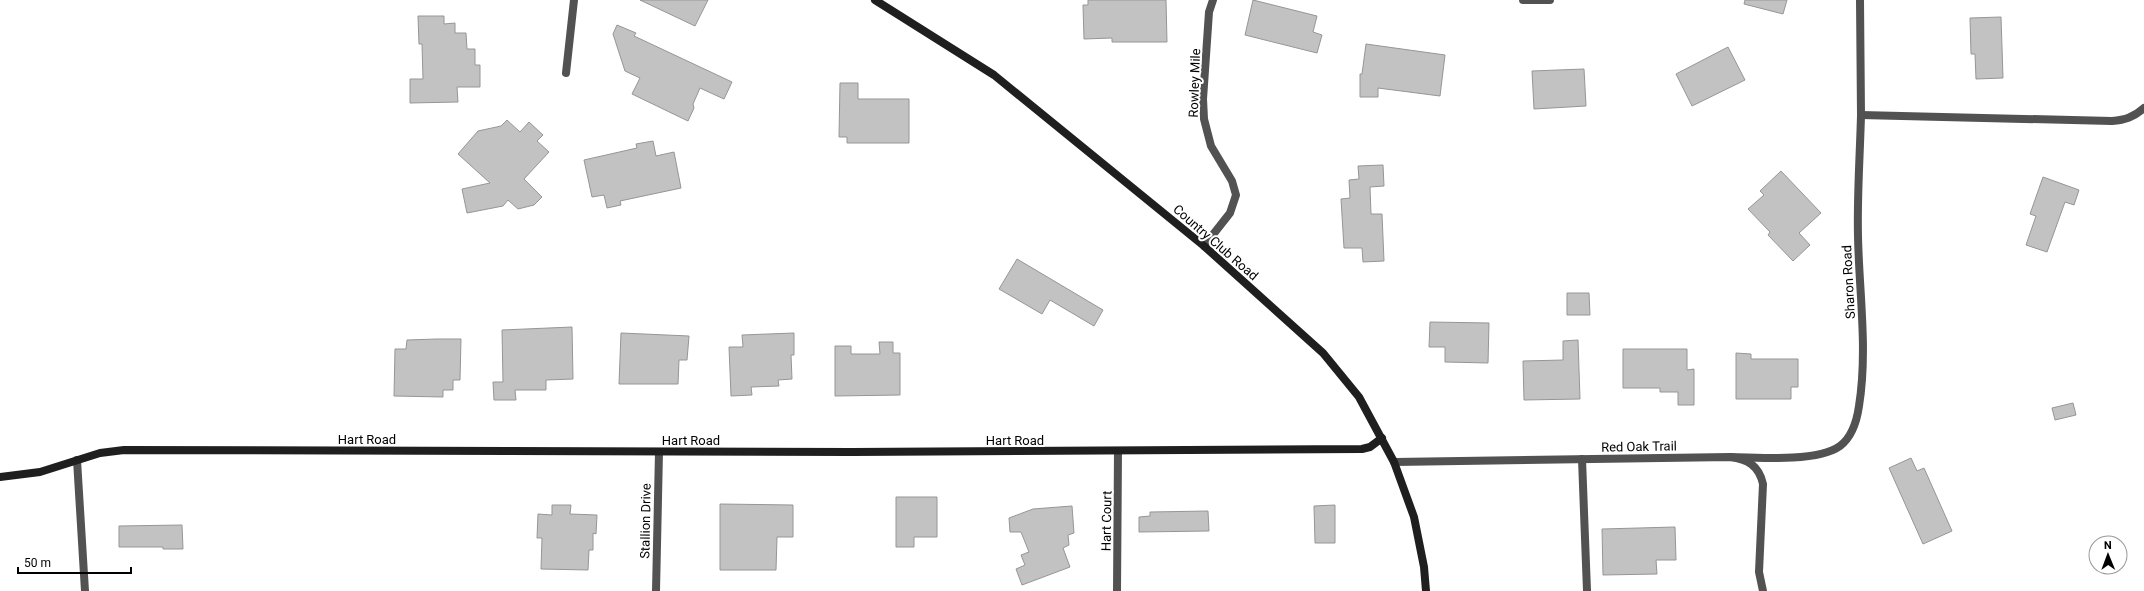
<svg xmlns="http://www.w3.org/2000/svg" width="2144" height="591" font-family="Roboto,sans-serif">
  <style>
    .building { fill: #c2c2c2; stroke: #969696 }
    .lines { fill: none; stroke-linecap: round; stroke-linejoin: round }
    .lane { stroke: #525252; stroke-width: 8 }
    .street { stroke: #525252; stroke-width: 8 }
    .secondary { stroke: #1f1f1f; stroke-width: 8 }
    .labels { text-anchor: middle; stroke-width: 4; stroke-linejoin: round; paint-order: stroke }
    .street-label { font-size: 13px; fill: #000; stroke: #fff }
  </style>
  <rect width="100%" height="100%" fill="#fff"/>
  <g class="building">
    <path d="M640 0H708L695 26Z"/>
    <path d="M1088 0H1166L1167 42H1112V38L1084 39 1083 5H1088Z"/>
    <path d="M1253 0 1317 16 1313 32 1322 35 1317 53 1245 35Z"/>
    <path d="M1745 0H1787L1783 14 1744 4Z"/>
    <path d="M418 16H444V24L455 23V33H466L467 49H475V65H480V87H457L458 102 410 103V79H423L422 44H419Z"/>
    <path d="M2001 17 2003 78 1976 79 1975 54H1971L1970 18Z"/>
    <path d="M617 25 636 33 634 36 732 82 724 99 700 88 693 104 694 108 688 121 632 94 640 78 625 71 613 34Z"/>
    <path d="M1366 44 1445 55 1440 96 1378 88V97H1360V74H1362Z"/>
    <path d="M1728 47 1745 80 1692 106 1676 74Z"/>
    <path d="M1584 69 1586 106 1534 109 1532 71Z"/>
    <path d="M840 83H858V99H909V143H847V137H839Z"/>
    <path d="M507 120 520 132 529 122 543 135 537 141 549 152 524 179 542 197 534 205 518 209 508 200 503 206 467 213 462 189 490 183 458 154 478 131 501 126Z"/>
    <path d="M653 141 656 156 674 152 681 188 620 201 621 205 607 208 604 195 592 197 584 160 637 148 636 144Z"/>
    <path d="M1383 165 1384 186 1370 187 1371 214H1382L1384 261 1363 262 1362 248H1344L1341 199 1350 198 1349 180 1359 179 1358 166Z"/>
    <path d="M1781 171 1821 213 1799 233 1810 245 1793 261 1768 235 1770 232 1748 209 1764 195 1760 191Z"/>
    <path d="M2043 177 2079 190 2074 205 2065 202 2047 252 2026 245 2036 216 2030 214Z"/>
    <path d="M1017 259 1103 310 1094 326 1050 300 1042 314 999 289Z"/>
    <path d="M1567 293H1589L1590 315H1567Z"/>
    <path d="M1430 322 1489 323 1488 363 1445 362V347H1429Z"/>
    <path d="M572 327 573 379 546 380V390H515L516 400H494L493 382H503L502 330Z"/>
    <path d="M621 333 689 336 687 360H679L678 384H619Z"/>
    <path d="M794 333V355H791L792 379 778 380 779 386 751 387 752 395 731 396 729 347H743L742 335Z"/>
    <path d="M437 339H461L460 380H453V390H443V397L394 396 395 349H406L407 340Z"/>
    <path d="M1578 340 1580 399 1524 400 1523 361 1563 360V341Z"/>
    <path d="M879 342H893V353H900V395L835 396V346H851V354H880Z"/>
    <path d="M1623 349H1687V370L1694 369V405H1678V392H1660V388H1623Z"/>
    <path d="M1736 353 1751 354V359H1798V387H1791V399H1736Z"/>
    <path d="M2073 403 2076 415 2055 420 2052 408Z"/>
    <path d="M1911 458 1917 471 1924 468 1952 531 1923 544 1889 468Z"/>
    <path d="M896 497H937V537H914V547H896Z"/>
    <path d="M720 504 793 505V537H777L776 570H720Z"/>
    <path d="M552 505H571L570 514 597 515 596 534 593 533V550H589L588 570 541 569 542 538H537L538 514 552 515Z"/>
    <path d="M1335 505V543H1315L1314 506Z"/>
    <path d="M1072 506 1074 533 1068 535 1069 545 1063 548 1070 567 1022 585 1016 569 1025 565 1021 555 1029 552 1021 532H1010L1009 518 1033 509Z"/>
    <path d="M1208 511 1209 531 1139 532V517L1150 516V512Z"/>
    <path d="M182 525 183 549H163V547H119V526Z"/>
    <path d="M1675 527 1676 560H1656L1657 574 1603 575 1602 529Z"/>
  </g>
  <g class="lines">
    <g class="lane">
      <path d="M1861 115 2112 121C2125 120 2134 117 2144 108"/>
      <path d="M1582 459 1587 591"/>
      <path d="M77 460 85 591"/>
    </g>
    <g class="street">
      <path d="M1523 0H1550"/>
      <path d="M566 73 574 0"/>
      <path d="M1204 246 1230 213 1236 195 1232 181 1211 146 1204 119 1203 99 1209 12 1213 0"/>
      <path d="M1730 457C1758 458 1818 462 1840 446 1852 437 1857 420 1859 406 1868 350 1859 292 1858 236 1857 196 1860 155 1861 115 1861 77 1860 38 1860 0"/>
      <path d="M1394 462 1730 457C1748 459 1759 466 1763 484L1759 572 1763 591"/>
      <path d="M656 591 659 452"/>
      <path d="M1117 591 1118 451"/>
    </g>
    <g class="secondary">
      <path d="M875 0 994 75 1204 246 1323 353 1359 397 1394 462 1414 517 1424 567 1426 591"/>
      <path d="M0 477 40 472 100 453 124 450 852 452 1362 449 1370 447 1382 438"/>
    </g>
  </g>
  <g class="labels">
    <g class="street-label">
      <text transform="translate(1194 83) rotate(-88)" y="5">Rowley Mile</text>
      <text transform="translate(1216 242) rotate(41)" y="5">Country Club Road</text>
      <text transform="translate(1848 282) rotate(-93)" y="5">Sharon Road</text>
      <text x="367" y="444">Hart Road</text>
      <text x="691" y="445">Hart Road</text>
      <text x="1015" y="445">Hart Road</text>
      <text transform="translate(1639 446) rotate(-1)" y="5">Red Oak Trail</text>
      <text transform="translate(645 521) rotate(-89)" y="5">Stallion Drive</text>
      <text transform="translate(1106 521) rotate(-89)" y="5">Hart Court</text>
    </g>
  </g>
  <g transform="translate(2108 555) rotate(359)"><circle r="19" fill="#ffffff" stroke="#999999"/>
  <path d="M0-3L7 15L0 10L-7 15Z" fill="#000000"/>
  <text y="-6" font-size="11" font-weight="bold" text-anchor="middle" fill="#000000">N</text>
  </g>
  <path d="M18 567v6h113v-6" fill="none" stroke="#000000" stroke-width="2"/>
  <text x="24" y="567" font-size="12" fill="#000000" stroke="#ffffff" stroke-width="3" paint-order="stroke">50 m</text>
</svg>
